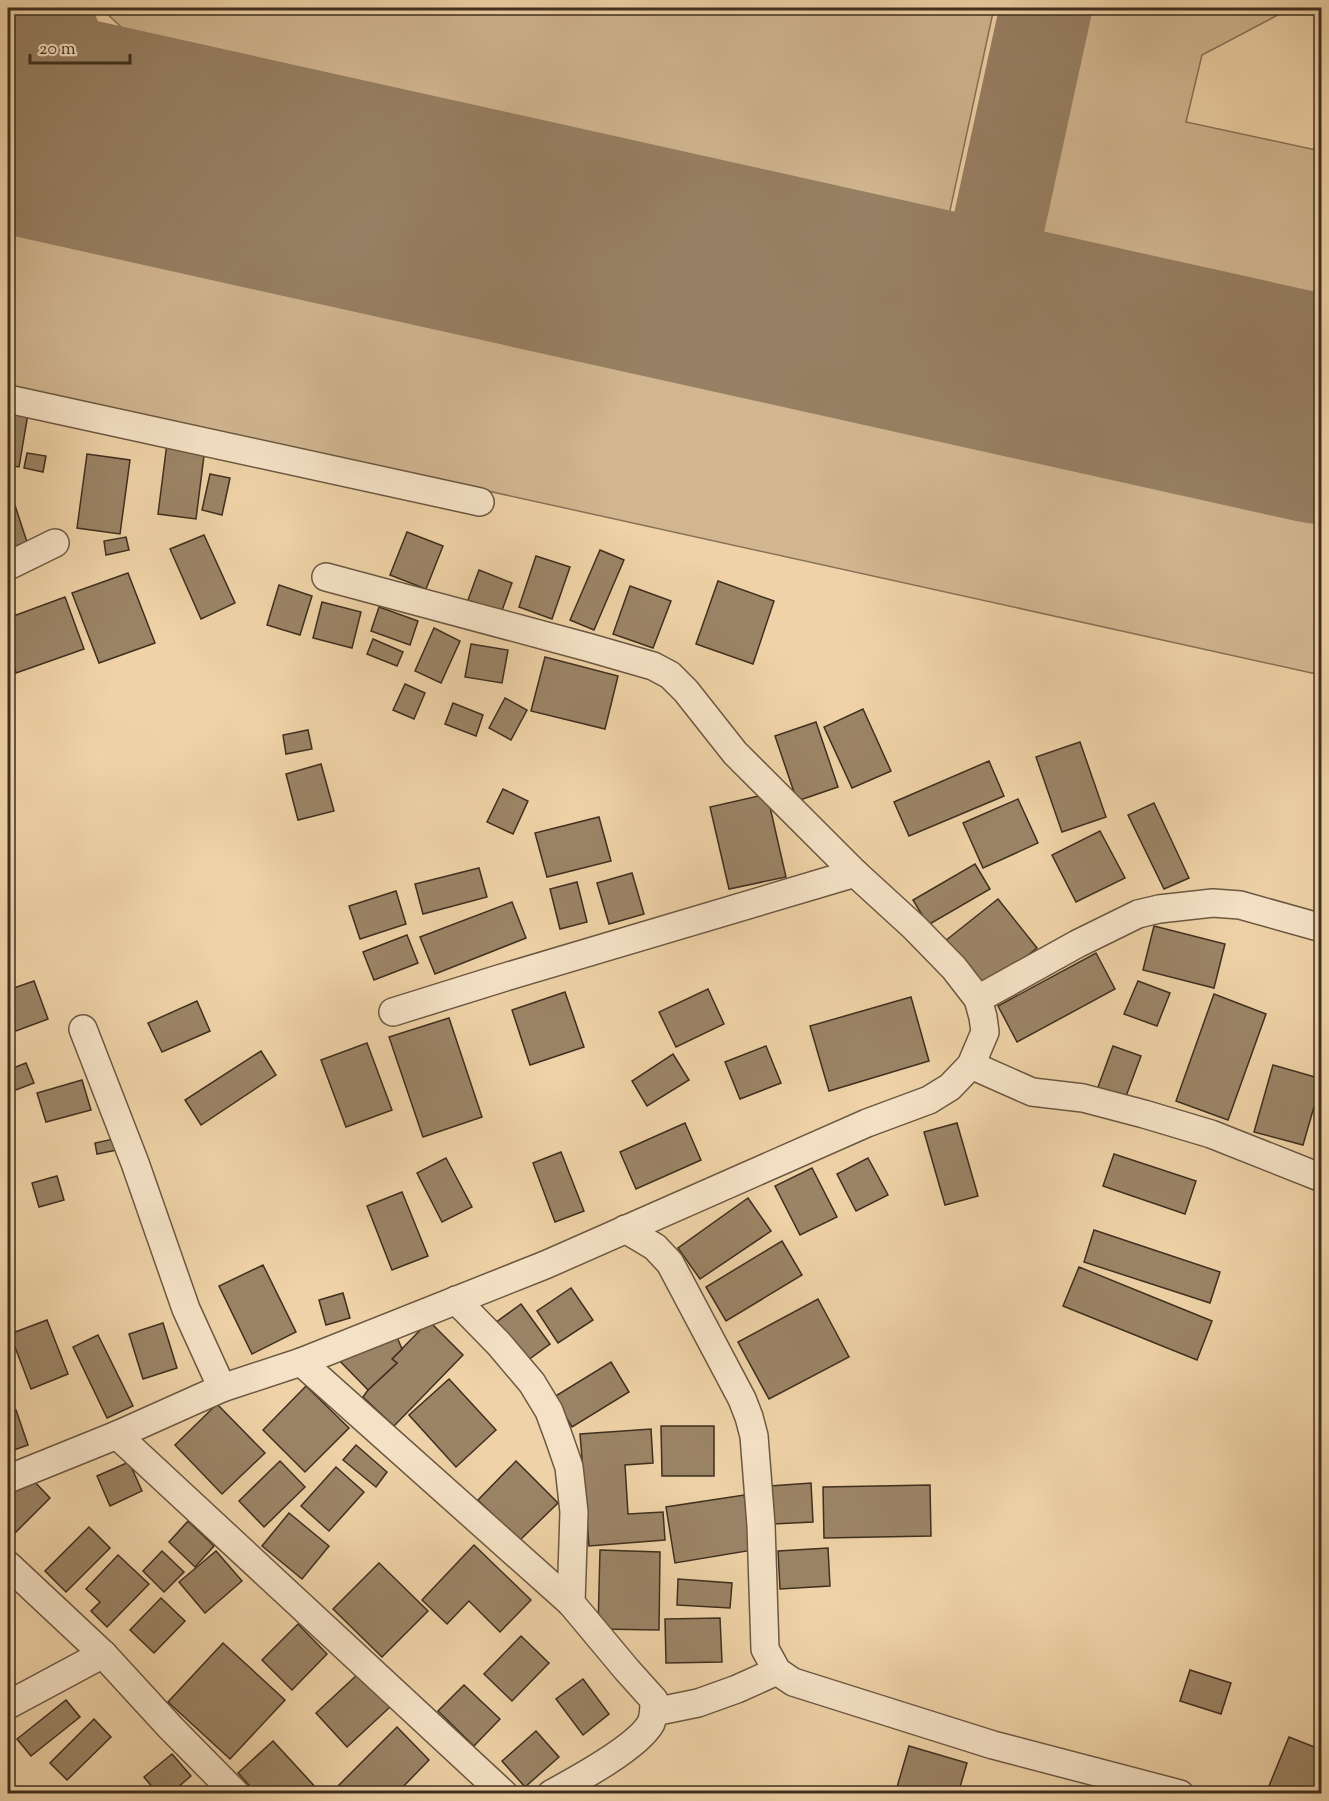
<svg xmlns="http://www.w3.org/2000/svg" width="1329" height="1801" font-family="'Sorts Mill Goudy',serif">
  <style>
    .green { fill: #d1b690; stroke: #887258; stroke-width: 1.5 }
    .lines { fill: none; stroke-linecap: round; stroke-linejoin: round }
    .taxiway { stroke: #978063; stroke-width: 92 }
    .runway { stroke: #978063; stroke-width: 228 }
    .building { fill: #9b8466; stroke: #3f2f1f; stroke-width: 1.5 }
    .minor-casing { stroke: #6b5841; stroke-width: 30 }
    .minor { stroke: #f5e2c6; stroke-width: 27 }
  </style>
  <rect width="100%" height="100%" fill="#efd2a7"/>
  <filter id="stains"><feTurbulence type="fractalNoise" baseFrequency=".00333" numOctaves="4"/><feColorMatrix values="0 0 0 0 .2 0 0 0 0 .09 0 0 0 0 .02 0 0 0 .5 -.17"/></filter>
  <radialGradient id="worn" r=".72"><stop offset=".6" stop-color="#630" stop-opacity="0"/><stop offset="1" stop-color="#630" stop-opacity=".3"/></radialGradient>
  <g class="green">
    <path d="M101 8H994L941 252 207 84 155 59Z"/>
    <path d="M1085 8H1291L1202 55 1186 122 1321 151V338L1028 274Z"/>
    <path d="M8 190 1321 489V675L8 385Z"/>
  </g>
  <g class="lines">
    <g class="taxiway">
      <path d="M44 8C61 58 81 105 127 135 136 141 146 146 156 151"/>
      <path d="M975 333 1046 8"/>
    </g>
    <path class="runway" d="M8 118 1322 410"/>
  </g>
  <g class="building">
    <path d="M8 411 28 414 19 467 8 465Z"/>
    <path d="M167 443 205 448 196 519 158 514Z"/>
    <path d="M27 453 46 456 43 472 24 468Z"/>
    <path d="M87 454 130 460 120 534 77 528Z"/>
    <path d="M210 474 230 478 222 515 202 510Z"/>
    <path d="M8 484 27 542 8 549Z"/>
    <path d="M407 532 443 546 426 589 390 575Z"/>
    <path d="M204 535 235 603 201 619 170 549Z"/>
    <path d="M126 537 129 550 106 555 104 541Z"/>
    <path d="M600 550 624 560 594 630 570 620Z"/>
    <path d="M536 556 570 567 552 619 519 607Z"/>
    <path d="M479 570 512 583 501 613 468 600Z"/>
    <path d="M128 573 155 643 99 663 72 593Z"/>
    <path d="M718 581 774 601 753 664 696 644Z"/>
    <path d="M279 585 312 596 300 635 267 625Z"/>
    <path d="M630 586 671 601 653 648 613 634Z"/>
    <path d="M65 597 84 649 16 673 8 648V618Z"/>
    <path d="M322 602 361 612 352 648 313 638Z"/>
    <path d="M379 607 418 621 410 645 371 631Z"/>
    <path d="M434 628 460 641 441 683 415 671Z"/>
    <path d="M373 639 403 652 397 666 367 654Z"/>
    <path d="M471 644 508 650 502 683 465 677Z"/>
    <path d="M545 657 618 676 605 729 531 711Z"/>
    <path d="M405 684 425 693 414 719 393 710Z"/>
    <path d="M505 698 527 710 511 740 489 728Z"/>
    <path d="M453 703 483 715 476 736 445 724Z"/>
    <path d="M863 709 891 771 852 788 824 727Z"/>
    <path d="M816 722 838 787 797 801 775 736Z"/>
    <path d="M308 730 312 749 286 754 283 735Z"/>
    <path d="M1080 742 1106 817 1062 832 1036 757Z"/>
    <path d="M989 761 1004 796 909 836 894 802Z"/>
    <path d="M321 764 334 811 298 820 286 774Z"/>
    <path d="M503 789 528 801 513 834 487 822Z"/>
    <path d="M767 794 786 877 729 889 710 807Z"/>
    <path d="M1018 799 1038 843 983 868 963 823Z"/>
    <path d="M1154 803 1189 878 1164 889 1128 815Z"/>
    <path d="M599 817 611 861 547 877 535 833Z"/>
    <path d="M1100 831 1125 878 1076 902 1052 855Z"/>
    <path d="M975 864 990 889 928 925 913 900Z"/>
    <path d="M479 868 487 897 423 914 415 884Z"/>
    <path d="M632 873 644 914 609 924 597 883Z"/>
    <path d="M577 882 587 922 560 929 550 889Z"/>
    <path d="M396 891 406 924 360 939 349 906Z"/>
    <path d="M998 899 1037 948 984 990 945 941Z"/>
    <path d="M512 902 526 938 435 974 420 937Z"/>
    <path d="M1154 926 1225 944 1214 988 1143 970Z"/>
    <path d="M407 935 418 963 374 980 363 952Z"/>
    <path d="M1096 953 1115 989 1017 1042 998 1006Z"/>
    <path d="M34 981 48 1019 8 1034V990Z"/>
    <path d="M1138 981 1170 993 1157 1026 1124 1014Z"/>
    <path d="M708 989 724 1024 676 1047 659 1012Z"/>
    <path d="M565 992 584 1047 530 1065 512 1010Z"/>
    <path d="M1214 994 1266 1014 1228 1120 1176 1101Z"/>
    <path d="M911 997 929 1061 829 1091 810 1026Z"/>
    <path d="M197 1001 210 1031 162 1052 148 1023Z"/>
    <path d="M449 1018 482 1117 423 1137 389 1037Z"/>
    <path d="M367 1043 392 1110 346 1127 321 1060Z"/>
    <path d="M766 1046 781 1083 740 1099 725 1062Z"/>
    <path d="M1113 1046 1141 1056 1125 1099 1097 1090Z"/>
    <path d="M261 1051 276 1075 201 1125 185 1100Z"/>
    <path d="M673 1054 689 1080 647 1106 632 1081Z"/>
    <path d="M26 1063 34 1083 8 1093V1070Z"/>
    <path d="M1273 1065 1322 1079 1303 1145 1254 1132Z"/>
    <path d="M82 1080 91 1110 46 1122 37 1093Z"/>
    <path d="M685 1123 701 1160 636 1189 620 1152Z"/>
    <path d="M957 1123 978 1196 945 1205 924 1132Z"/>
    <path d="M113 1139 117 1150 97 1154 95 1143Z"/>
    <path d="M561 1152 584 1211 555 1222 533 1163Z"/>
    <path d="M1114 1154 1196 1181 1185 1214 1103 1186Z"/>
    <path d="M446 1158 472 1207 442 1222 417 1173Z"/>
    <path d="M868 1158 888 1195 856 1211 837 1174Z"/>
    <path d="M812 1168 837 1217 800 1235 775 1186Z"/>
    <path d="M57 1176 64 1200 39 1207 32 1183Z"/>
    <path d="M402 1192 428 1256 392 1270 367 1206Z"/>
    <path d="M748 1198 771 1231 700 1279 678 1248Z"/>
    <path d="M1094 1230 1220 1272 1210 1303 1084 1262Z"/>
    <path d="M782 1241 802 1275 726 1321 706 1287Z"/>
    <path d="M263 1265 296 1332 252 1354 219 1286Z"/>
    <path d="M1079 1267 1212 1321 1197 1360 1063 1306Z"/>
    <path d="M571 1288 593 1320 558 1343 537 1311Z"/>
    <path d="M343 1293 350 1318 326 1325 319 1300Z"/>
    <path d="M818 1299 849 1357 769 1399 738 1342Z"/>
    <path d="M521 1304 550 1344 524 1363 495 1323Z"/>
    <path d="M47 1320 68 1374 31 1389 10 1334Z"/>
    <path d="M429 1321 463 1355 394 1426 363 1397 368 1390 397 1363 392 1359Z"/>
    <path d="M163 1323 177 1368 143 1379 129 1334Z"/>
    <path d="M98 1335 133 1406 107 1418 73 1347Z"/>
    <path d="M397 1337 402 1349 392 1359 397 1363 368 1390 336 1357Z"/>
    <path d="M611 1362 629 1392 572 1427 554 1397Z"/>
    <path d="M449 1379 496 1430 456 1467 409 1415Z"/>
    <path d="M306 1386 349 1428 305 1472 263 1430Z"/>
    <path d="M217 1404 265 1453 222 1494 175 1445Z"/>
    <path d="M16 1410 28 1445 8 1452V1413Z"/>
    <path d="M661 1426H714V1476H662Z"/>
    <path d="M651 1429 653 1463 625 1465 628 1514 663 1512 665 1540 589 1546 580 1434Z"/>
    <path d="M356 1445 387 1472 376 1487 343 1460Z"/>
    <path d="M280 1461 305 1487 264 1527 239 1501Z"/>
    <path d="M516 1461 558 1503 519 1541 478 1500Z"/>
    <path d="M129 1462 142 1491 110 1506 97 1476Z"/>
    <path d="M336 1467 364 1492 329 1531 301 1506Z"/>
    <path d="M29 1476 50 1498 8 1540V1497Z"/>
    <path d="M811 1483 813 1522 773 1524 770 1486Z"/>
    <path d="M930 1485 931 1536 824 1538 823 1487Z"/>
    <path d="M744 1495 753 1550 675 1563 666 1507Z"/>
    <path d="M289 1513 329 1546 302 1579 262 1546Z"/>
    <path d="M188 1521 214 1546 195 1567 169 1542Z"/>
    <path d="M89 1527 110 1548 66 1592 45 1571Z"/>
    <path d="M474 1545 531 1600 500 1632 469 1601 447 1624 422 1600Z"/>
    <path d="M828 1548 830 1586 780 1589 778 1551Z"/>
    <path d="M600 1550 660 1552 659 1630 598 1629Z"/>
    <path d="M162 1551 184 1572 164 1592 143 1571Z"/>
    <path d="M216 1551 242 1581 205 1613 179 1582Z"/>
    <path d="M118 1555 149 1584 107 1627 91 1611 100 1602 86 1589Z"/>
    <path d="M379 1563 428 1611 382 1657 333 1609Z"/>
    <path d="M678 1579 732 1583 730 1608 677 1605Z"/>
    <path d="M161 1598 185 1621 154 1653 130 1630Z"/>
    <path d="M720 1618 722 1662 666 1663 665 1619Z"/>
    <path d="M298 1624 327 1654 292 1690 262 1660Z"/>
    <path d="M521 1636 549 1663 512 1701 484 1674Z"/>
    <path d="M223 1643 285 1700 230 1759 168 1702Z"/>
    <path d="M1190 1670 1231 1683 1221 1714 1180 1701Z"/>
    <path d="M358 1674 390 1707 347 1747 316 1713Z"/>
    <path d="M583 1679 609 1714 583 1735 556 1699Z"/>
    <path d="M464 1685 500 1719 474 1746 438 1711Z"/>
    <path d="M66 1700 80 1717 31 1756 17 1739Z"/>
    <path d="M94 1719 111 1737 67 1780 50 1763Z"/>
    <path d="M397 1727 429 1760 396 1794H330Z"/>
    <path d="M536 1731 559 1757 525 1787 502 1761Z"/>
    <path d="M1289 1737 1322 1750V1794H1289L1269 1786Z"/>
    <path d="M273 1741 319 1791 316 1794H257L238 1773Z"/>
    <path d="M909 1746 967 1763 958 1794H895Z"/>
    <path d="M172 1754 191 1776 170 1794H158L144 1777Z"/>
  </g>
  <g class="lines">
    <defs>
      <g id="minor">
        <path d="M8 399 480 502"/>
        <path d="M8 566 55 543"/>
        <path d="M978 999 1077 944 1138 914 1159 909 1213 903 1240 905 1322 928"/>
        <path d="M393 1012 502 978 855 873"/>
        <path d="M83 1029 135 1163 186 1309 222 1388"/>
        <path d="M971 1065 1032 1092 1083 1098 1144 1114 1211 1134 1322 1178"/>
        <path d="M625 1229 655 1247 670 1263 742 1399 749 1417 754 1436 761 1525 765 1649 777 1671 793 1682 993 1745 1180 1794"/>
        <path d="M456 1300 499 1344 532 1383 549 1411 559 1438 569 1467 574 1512 571 1603"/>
        <path d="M301 1362 571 1603 627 1670 654 1700C654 1708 654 1716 651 1723 638 1747 575 1781 551 1794"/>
        <path d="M117 1435 504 1794"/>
        <path d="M8 1479 117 1435 222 1388 301 1362 545 1265 867 1123 929 1100 950 1087 971 1065 985 1032 983 1017 978 999 954 968 914 927 855 873 735 753 686 691 670 675 653 666 587 647 326 577"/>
        <path d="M8 1565 103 1654 170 1727 236 1794"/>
        <path d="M8 1705 103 1654"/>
        <path d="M654 1712 698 1703 737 1689 777 1671"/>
      </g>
    </defs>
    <use href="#minor" class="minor-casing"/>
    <use href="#minor" class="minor"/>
  </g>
  <rect width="1329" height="1801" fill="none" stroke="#efd2a7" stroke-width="30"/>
  <rect x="9" y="9" width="1311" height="1783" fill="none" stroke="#3f2f1f" stroke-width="3"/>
  <rect x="15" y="15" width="1299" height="1771" fill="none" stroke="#3f2f1f" stroke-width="1.5"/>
  <path d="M30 54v9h100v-9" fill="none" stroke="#3f2f1f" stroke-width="3"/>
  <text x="39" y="54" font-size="18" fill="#3f2f1f" stroke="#f5e2c6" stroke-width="4.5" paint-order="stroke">20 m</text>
  <rect width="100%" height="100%" filter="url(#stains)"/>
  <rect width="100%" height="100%" fill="url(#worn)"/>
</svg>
